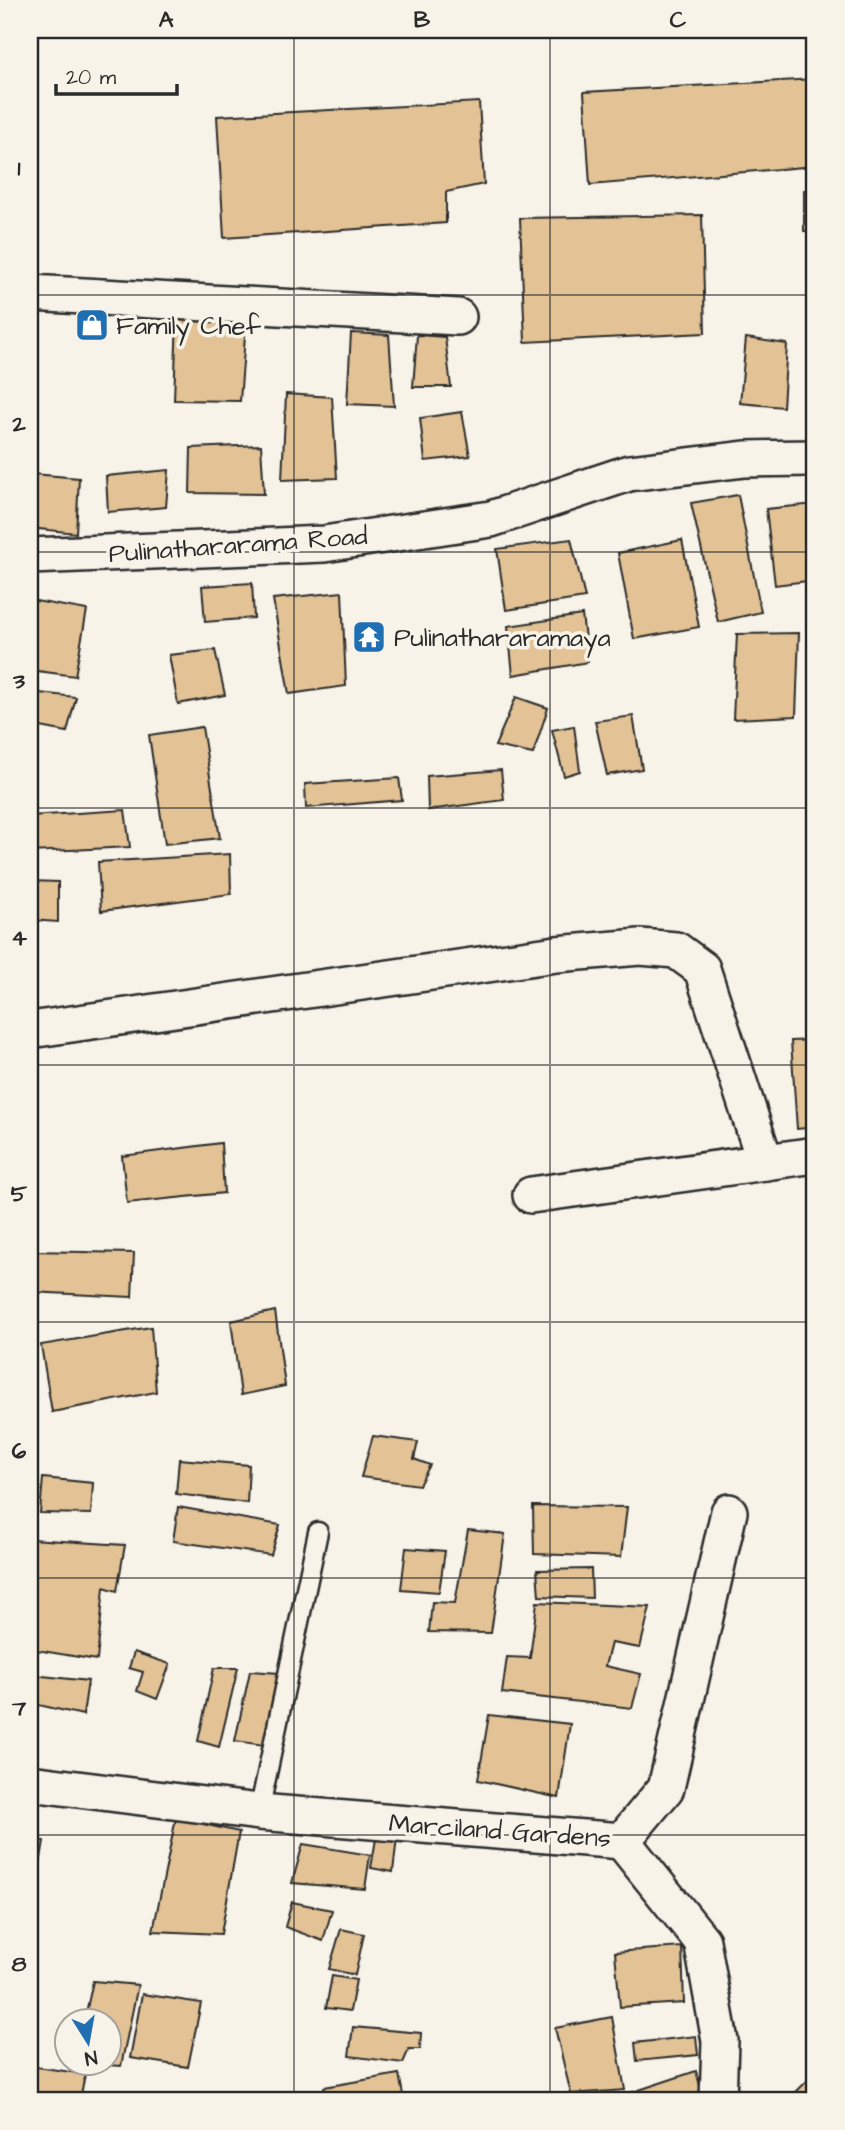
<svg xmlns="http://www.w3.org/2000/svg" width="845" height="2130" font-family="'Architects Daughter',sans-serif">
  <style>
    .building { fill: #e3c396; stroke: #2b2b2b; stroke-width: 2 }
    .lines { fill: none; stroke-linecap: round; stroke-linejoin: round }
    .service-casing { stroke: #2b2b2b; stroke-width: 23 }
    .minor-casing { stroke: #2b2b2b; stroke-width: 40 }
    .service { stroke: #f7f3e8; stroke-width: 18 }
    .minor { stroke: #f7f3e8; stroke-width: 35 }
    .grid { fill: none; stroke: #2b2b2b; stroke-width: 2; stroke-opacity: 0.55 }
    .labels { text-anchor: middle; stroke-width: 7; stroke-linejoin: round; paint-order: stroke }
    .poi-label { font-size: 26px; fill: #2b2b2b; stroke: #f7f3e8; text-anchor: start }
    .street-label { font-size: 26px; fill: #2b2b2b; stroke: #f7f3e8 }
    .neatline { fill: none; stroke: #2b2b2b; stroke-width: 2.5 }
    .grid-label { font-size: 23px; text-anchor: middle; font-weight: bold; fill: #2b2b2b }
  </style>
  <rect width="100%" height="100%" fill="#f7f3e8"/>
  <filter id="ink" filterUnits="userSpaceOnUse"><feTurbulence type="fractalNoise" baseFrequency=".0143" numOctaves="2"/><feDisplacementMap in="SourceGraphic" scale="14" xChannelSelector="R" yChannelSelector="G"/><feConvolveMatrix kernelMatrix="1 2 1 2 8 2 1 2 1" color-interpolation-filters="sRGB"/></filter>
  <g filter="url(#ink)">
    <g class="building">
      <path d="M815 79V166L590 185 584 92Z"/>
      <path d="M479 102 484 184 446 192V223L224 238 217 116Z"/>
      <rect x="804" y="190" width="11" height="41"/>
      <path d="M702 215 705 333 525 342 520 218Z"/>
      <path d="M177 316 246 323 240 401 174 400Z"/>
      <path d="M351 333 389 335 394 406 347 404Z"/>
      <path d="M417 335 445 337 451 387H413Z"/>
      <path d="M746 338 787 344 783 407 740 403Z"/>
      <path d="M286 394 332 397 337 478 282 480Z"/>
      <path d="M462 412 470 456 425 461 420 418Z"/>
      <path d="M261 445 264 494 190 493 191 448Z"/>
      <path d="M169 470 166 507 108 512 106 476Z"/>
      <path d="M33 474 79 478 76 533 30 528V495Z"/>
      <path d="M738 495 761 612 718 622 691 503Z"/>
      <path d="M815 504V580L775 585 766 509Z"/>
      <path d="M571 539 585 598 506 610 497 549Z"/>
      <path d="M682 540 699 627 634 639 618 553Z"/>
      <path d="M252 583 254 618 205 622 202 586Z"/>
      <path d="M342 592 346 686 289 694 273 599Z"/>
      <path d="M30 600 87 610 75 676 30 670Z"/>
      <path d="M582 615 588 662 513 675 508 626Z"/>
      <path d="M799 633 796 716 733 719 737 634Z"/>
      <path d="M215 650 225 695 178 704 169 655Z"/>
      <path d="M30 692 76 697 67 732 30 725Z"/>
      <path d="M516 697 548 708 533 754 495 746Z"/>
      <path d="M633 716 642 769 607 775 595 721Z"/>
      <path d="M574 726 580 771 564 776 552 730Z"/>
      <path d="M202 727 220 838 165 844 149 735Z"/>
      <path d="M501 770 504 800 428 810 427 776Z"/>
      <path d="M399 778 402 800 306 808 305 784Z"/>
      <path d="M125 810 130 847 30 852V816Z"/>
      <path d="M230 854 231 894 101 911 98 862Z"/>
      <path d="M30 881 58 882V922L30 920Z"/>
      <path d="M815 1040V1127L797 1129 791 1041Z"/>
      <path d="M221 1143 224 1193 127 1203 122 1156Z"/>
      <path d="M30 1251 134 1253 132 1297 30 1292Z"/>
      <path d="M275 1311 285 1386 241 1395 231 1321Z"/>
      <path d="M151 1327 156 1392 52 1412 41 1345Z"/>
      <path d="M373 1436 418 1442 414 1459 430 1465 419 1485 361 1477Z"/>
      <path d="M179 1459 249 1465 247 1503 176 1494Z"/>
      <path d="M43 1478 93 1483 91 1514 40 1513Z"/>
      <path d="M533 1506 627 1507 621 1557 534 1554Z"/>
      <path d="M178 1507 280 1525 271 1555 173 1541Z"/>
      <path d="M468 1530 505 1534 491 1633 429 1632 432 1602 455 1603Z"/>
      <path d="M30 1539 125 1545 117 1591 104 1587 97 1660 30 1649V1628L32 1618H30Z"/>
      <path d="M406 1548 445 1551 439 1592 401 1589Z"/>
      <path d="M591 1569 592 1598 539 1596 537 1570Z"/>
      <path d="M537 1602 650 1607 640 1648 611 1643 605 1666 641 1674 632 1708 502 1693 507 1657 530 1658Z"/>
      <path d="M134 1652 170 1664 157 1699 137 1691 143 1672 129 1668Z"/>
      <path d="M214 1668H238L219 1747 198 1741Z"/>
      <path d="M250 1671 280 1673 264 1745 235 1741Z"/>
      <path d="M33 1675 88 1681 83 1715 30 1703Z"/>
      <path d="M489 1715 570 1724 559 1798 478 1780Z"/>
      <path d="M176 1818 239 1832 221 1934 153 1931Z"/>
      <path d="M377 1833 397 1837 393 1872 371 1868Z"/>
      <path d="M30 1839 44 1841 30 1922Z"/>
      <path d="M303 1844 370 1855 365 1889 292 1883Z"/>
      <path d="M292 1902 332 1910 323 1941 285 1927Z"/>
      <path d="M341 1929 364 1934 355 1975 329 1969Z"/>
      <path d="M682 1947 684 2003 620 2007 615 1952Z"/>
      <path d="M332 1976 356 1980 350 2011 326 2008Z"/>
      <path d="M93 1981 138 1985 121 2066 92 2064H108V2022H84Z"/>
      <path d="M142 1994 201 2003 188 2067 130 2058Z"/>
      <path d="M612 2017 625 2090 571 2094 555 2028Z"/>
      <path d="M353 2027 421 2033 420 2049H409L403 2063 349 2056Z"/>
      <path d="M696 2036 698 2055 637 2061 635 2043Z"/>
      <path d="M30 2066 85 2074 80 2100H30Z"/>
      <path d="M696 2071 702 2093 684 2100H629L627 2094Z"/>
      <path d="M399 2074 404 2100H327L324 2087Z"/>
      <path d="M811 2077 815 2081V2100H788Z"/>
      <path d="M254 2096 255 2100H213Z"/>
    </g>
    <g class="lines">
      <defs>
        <path id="service" d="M259 1812 318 1532"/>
        <g id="minor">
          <path d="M30 293 458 317"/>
          <path d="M30 556 324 544 491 519 629 473 745 459 815 458"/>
          <path d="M30 1030 556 954 640 947 676 950 702 969 765 1162"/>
          <path d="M531 1195 815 1155"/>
          <path d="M30 1783 259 1812 622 1841 666 1788 729 1512"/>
          <path d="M622 1841 702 1941 720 2041 718 2100"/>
        </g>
      </defs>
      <use href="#service" class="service-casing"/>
      <use href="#minor" class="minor-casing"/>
      <use href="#service" class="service"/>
      <use href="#minor" class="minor"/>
    </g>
  </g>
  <path class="grid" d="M294 30V2100M550 30V2100M30 295H815M30 552H815M30 808H815M30 1065H815M30 1322H815M30 1578H815M30 1835H815"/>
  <defs>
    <symbol id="shop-square" viewBox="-11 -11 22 22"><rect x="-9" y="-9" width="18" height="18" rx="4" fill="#1f6fb2" stroke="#f7f3e8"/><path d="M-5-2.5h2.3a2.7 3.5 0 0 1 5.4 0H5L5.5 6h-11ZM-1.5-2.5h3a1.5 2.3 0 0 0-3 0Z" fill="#fff"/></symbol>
    <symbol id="temple-square" viewBox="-11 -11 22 22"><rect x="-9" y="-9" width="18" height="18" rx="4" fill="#1f6fb2" stroke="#f7f3e8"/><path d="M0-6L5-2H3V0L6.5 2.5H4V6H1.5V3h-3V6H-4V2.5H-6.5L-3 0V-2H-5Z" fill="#fff"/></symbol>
  </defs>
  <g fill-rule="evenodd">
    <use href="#shop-square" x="73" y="306" width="38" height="38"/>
    <use href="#temple-square" x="350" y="618" width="38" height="38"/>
  </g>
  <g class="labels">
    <g class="poi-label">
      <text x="116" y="334">Family Chef</text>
      <text x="394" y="646">Pulinathararamaya</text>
    </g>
    <g class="street-label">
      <text transform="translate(238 544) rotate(-4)" y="9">Pulinathararama Road</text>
      <text transform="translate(500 1830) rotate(4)" y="9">Marciland Gardens</text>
    </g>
  </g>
  <rect width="845" height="2130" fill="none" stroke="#f7f3e8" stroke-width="77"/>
  <g transform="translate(88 2042) rotate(169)"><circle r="33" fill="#f7f3e8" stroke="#a5a39c" stroke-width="2"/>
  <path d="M0-5L12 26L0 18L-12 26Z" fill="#1f6fb2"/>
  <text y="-10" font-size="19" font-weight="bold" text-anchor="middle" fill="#2b2b2b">N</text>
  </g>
  <path d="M56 84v10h121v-10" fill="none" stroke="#2b2b2b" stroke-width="3.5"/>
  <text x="66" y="84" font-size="21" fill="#2b2b2b" stroke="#f7f3e8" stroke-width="5" paint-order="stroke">20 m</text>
  <rect x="38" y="38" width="768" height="2054" class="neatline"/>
  <g class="grid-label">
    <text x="166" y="27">A</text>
    <text x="422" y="27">B</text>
    <text x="678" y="27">C</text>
    <text x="19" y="175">1</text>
    <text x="19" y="431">2</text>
    <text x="19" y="688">3</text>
    <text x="19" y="945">4</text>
    <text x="19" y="1201">5</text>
    <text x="19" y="1458">6</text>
    <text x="19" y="1715">7</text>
    <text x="19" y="1971">8</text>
  </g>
</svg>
